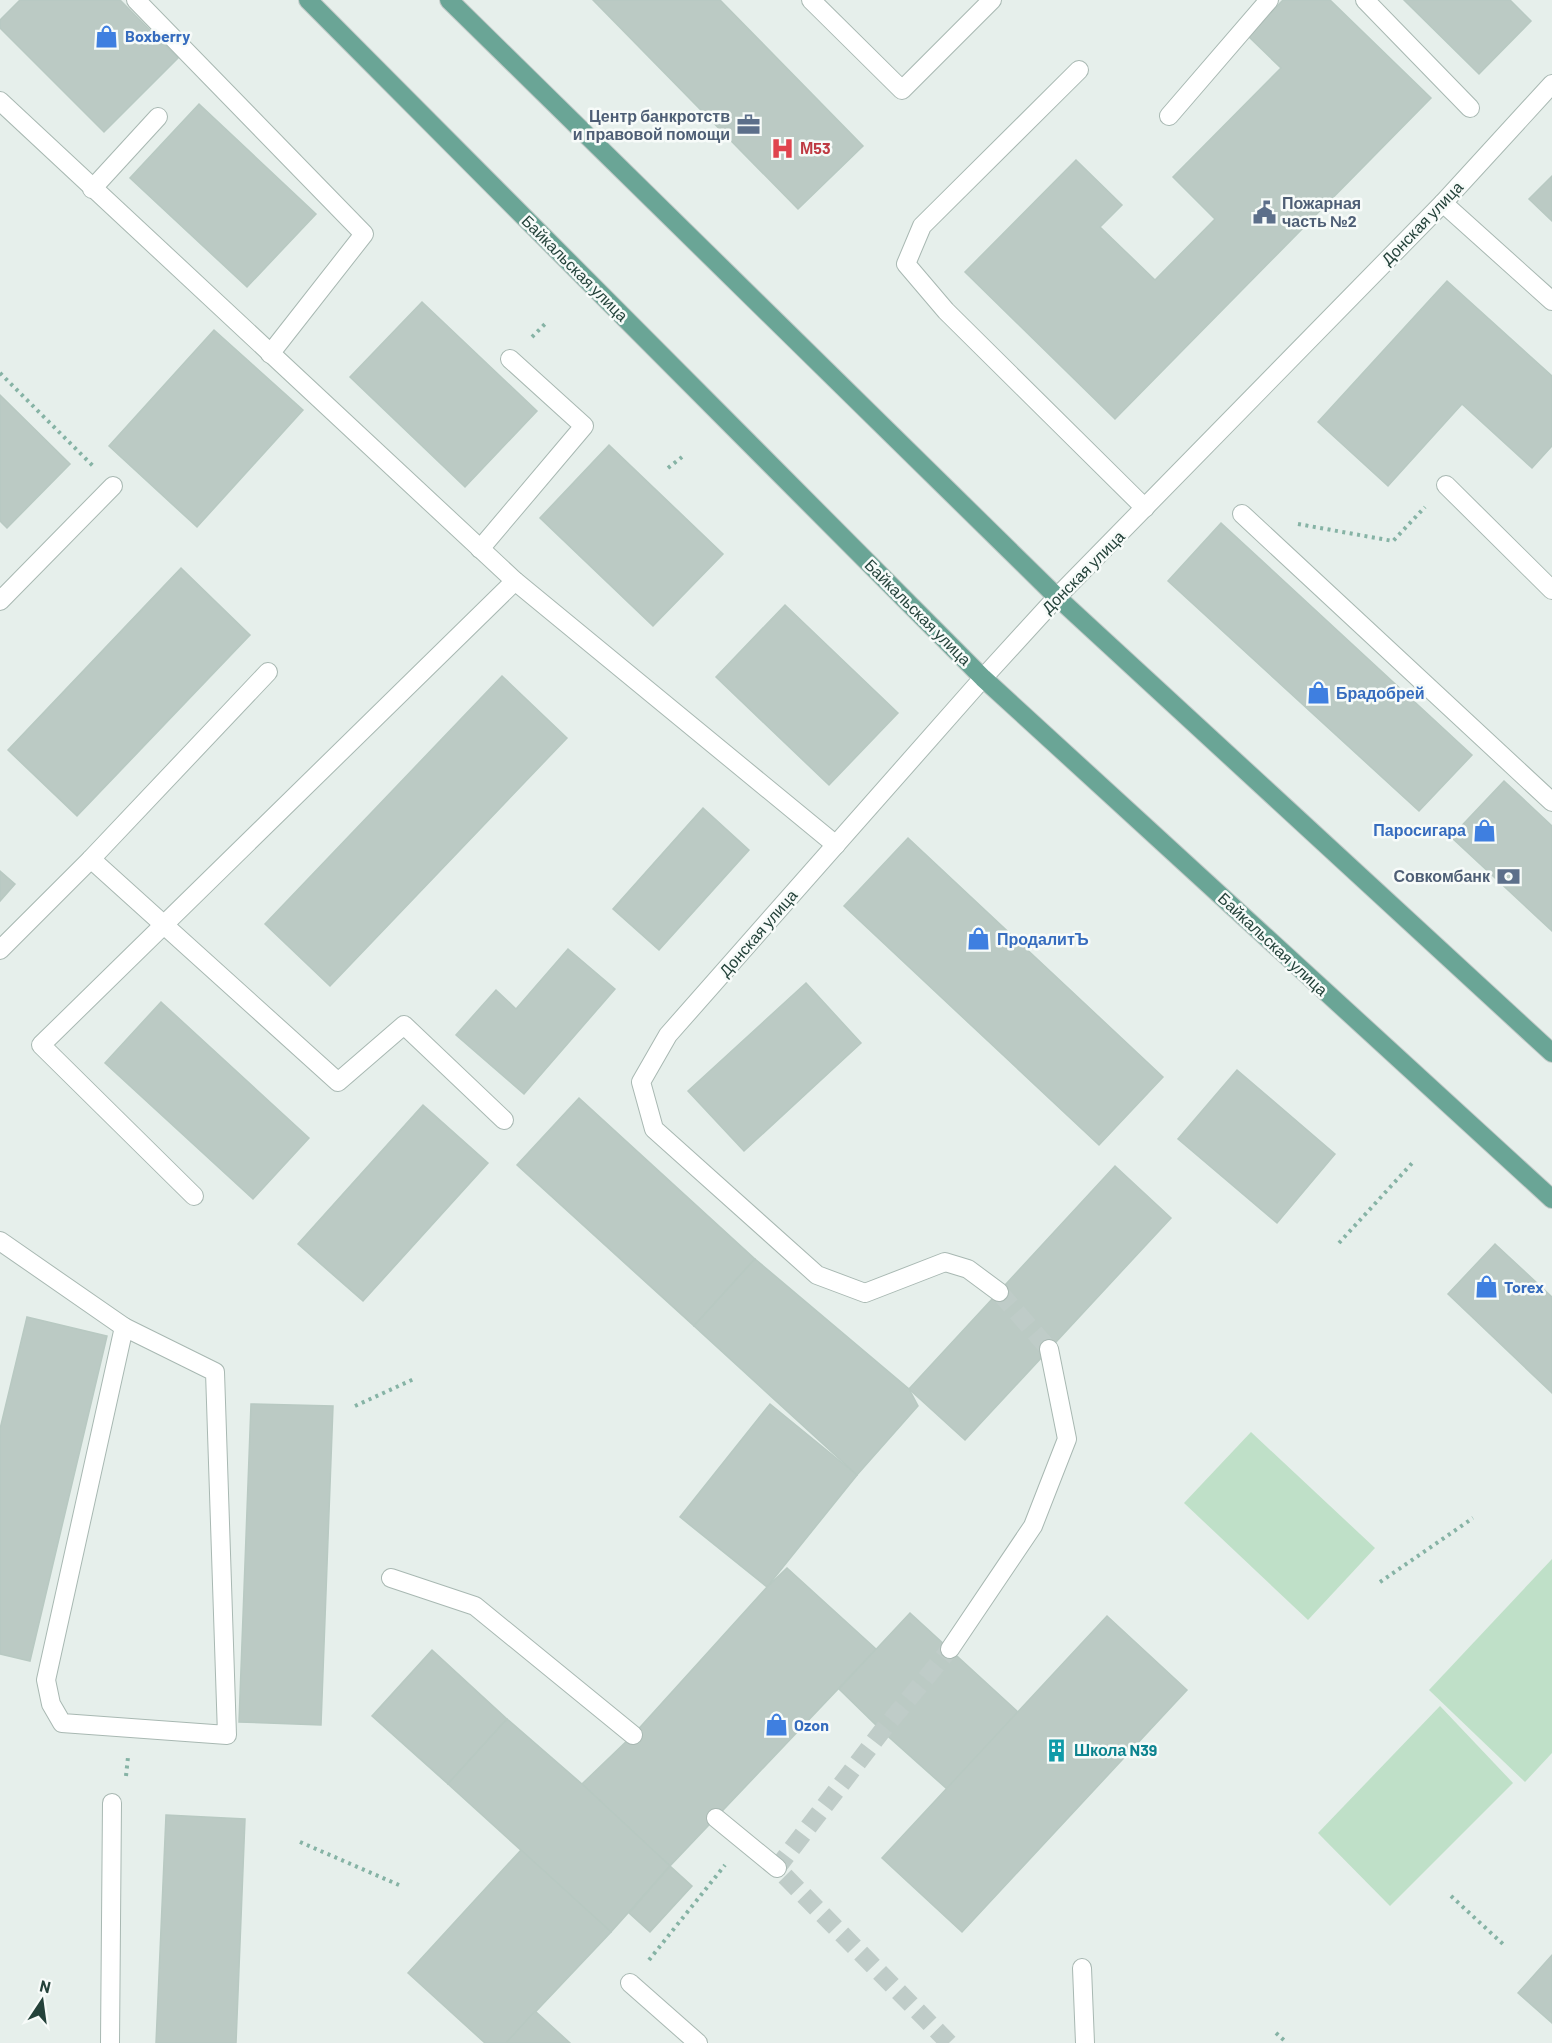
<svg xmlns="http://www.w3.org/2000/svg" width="1552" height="2043" font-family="Barlow,sans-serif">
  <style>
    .green { fill: #bfe0c8 }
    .building { fill: #bbcac4; stroke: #b8c9c2; stroke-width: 1.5 }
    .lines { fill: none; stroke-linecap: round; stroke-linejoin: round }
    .street-tunnel { stroke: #bfccc8; stroke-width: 18; stroke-dasharray: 18 9; stroke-linecap: butt }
    .lane-casing { stroke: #a8b8b2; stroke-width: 20 }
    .street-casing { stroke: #a8b8b2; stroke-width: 20 }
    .primary-casing { stroke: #c2cac8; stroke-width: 20 }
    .path { stroke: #86b3a5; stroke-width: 4; stroke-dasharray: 3 4.5; stroke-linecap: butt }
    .lane { stroke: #fff; stroke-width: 18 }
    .street { stroke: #fff; stroke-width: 18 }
    .primary { stroke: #6aa596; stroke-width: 18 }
    .labels { text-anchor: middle; stroke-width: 5; stroke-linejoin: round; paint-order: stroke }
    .shop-label { font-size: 16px; font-weight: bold; fill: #366cbe; stroke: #f7fbf9; text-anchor: start }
    .service-label { font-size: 16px; font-weight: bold; fill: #4e5e75; stroke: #f7fbf9; text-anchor: end }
    .health-label { font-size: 16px; font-weight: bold; fill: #be3a42; stroke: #f7fbf9; text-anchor: start }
    .street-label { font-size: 16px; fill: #24423a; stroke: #f7fbf9 }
    .culture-label { font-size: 16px; font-weight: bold; fill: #0d838f; stroke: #f7fbf9; text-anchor: start }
  </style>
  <rect width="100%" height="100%" fill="#e6efeb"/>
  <g class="green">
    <path d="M1251 1432 1375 1548 1308 1620 1184 1503Z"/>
    <path d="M1552 1559V1753L1525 1782 1429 1690Z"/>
    <path d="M1440 1706 1513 1783 1390 1906 1318 1833Z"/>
  </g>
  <g class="building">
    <path d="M20 0H120L178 58 104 132 0 28V20Z"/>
    <path d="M593 0H720L863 146 798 209Z"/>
    <path d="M1283 0H1330L1431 98 1115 419 965 272 1076 160 1122 205 1100 227 1155 280 1215 219 1173 177 1281 68 1248 36Z"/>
    <path d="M1404 0H1510L1531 21 1479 74Z"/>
    <path d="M199 104 316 214 247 287 130 178Z"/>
    <path d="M1552 176V221L1529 199Z"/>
    <path d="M1447 281 1552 376V446L1532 468 1462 404 1388 486 1318 422Z"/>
    <path d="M422 302 537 411 465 487 350 377Z"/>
    <path d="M214 330 303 410 197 527 109 446Z"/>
    <path d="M0 395 70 464 7 528 0 521Z"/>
    <path d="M609 445 723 554 653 626 540 518Z"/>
    <path d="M1221 523 1472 755 1419 811 1168 581Z"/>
    <path d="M181 568 250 635 77 816 8 750Z"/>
    <path d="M785 605 898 713 829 785 716 677Z"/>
    <path d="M502 676 567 738 330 986 265 924Z"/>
    <path d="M1504 781 1552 826V931L1451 837Z"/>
    <path d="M703 808 749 850 659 950 613 909Z"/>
    <path d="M908 838 1163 1077 1099 1145 844 906Z"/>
    <path d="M0 871 15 884 0 901Z"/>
    <path d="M568 949 615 989 524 1094 456 1035 496 990 516 1009Z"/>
    <path d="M806 983 861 1043 744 1151 688 1091Z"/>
    <path d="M161 1002 309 1138 253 1199 105 1063Z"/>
    <path d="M1237 1070 1335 1154 1277 1223 1178 1139Z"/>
    <path d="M579 1098 755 1259 694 1326 517 1165Z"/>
    <path d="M423 1105 488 1163 363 1301 298 1244Z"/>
    <path d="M1115 1166 1171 1218 965 1440 909 1389Z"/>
    <path d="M1495 1244 1552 1297V1393L1448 1294Z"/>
    <path d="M755 1259 909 1389 918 1406 857 1475 694 1326Z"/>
    <path d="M27 1317 107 1336 30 1661 0 1654V1429Z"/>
    <path d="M251 1404 333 1406 321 1725 239 1722Z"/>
    <path d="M770 1404 857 1475 767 1587 680 1517Z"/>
    <path d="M787 1568 876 1649 670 1866 582 1784 633 1735 767 1587Z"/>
    <path d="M910 1613 1018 1712 947 1789 882 1731 839 1689Z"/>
    <path d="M1107 1616 1187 1690 962 1932 882 1858Z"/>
    <path d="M432 1650 507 1719 448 1784 372 1716Z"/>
    <path d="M507 1719 582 1784 670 1866 611 1932 448 1784Z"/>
    <path d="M166 1815 245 1819 236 2043H156Z"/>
    <path d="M521 1850 611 1932 506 2043H485L408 1973Z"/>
    <path d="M670 1866 692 1886 650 1932 629 1913Z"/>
    <path d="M1552 1955V2023L1518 1993Z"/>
    <path d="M535 2011 570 2043H506Z"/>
  </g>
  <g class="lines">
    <g class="street-tunnel">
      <path d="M999 1292 1049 1349"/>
      <path d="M949 2043 777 1868 882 1731 950 1649"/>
    </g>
    <defs>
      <g id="lane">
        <path d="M136 0 364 234 270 354"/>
        <path d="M811 0 902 90 992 0"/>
        <path d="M1365 0 1470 108"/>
        <path d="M1079 70 922 226 906 264 946 311 1145 508"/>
        <path d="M0 101 515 581 836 845"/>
        <path d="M1169 116 1269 0"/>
        <path d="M92 189 158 117"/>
        <path d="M1443 203 1552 301"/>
        <path d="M1446 485 1552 590"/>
        <path d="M1242 514 1552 802"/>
        <path d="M480 549 584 426 510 359"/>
        <path d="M0 601 113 486"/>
        <path d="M268 672 91 859 338 1082 404 1025 504 1120"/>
        <path d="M0 950 91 859"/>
        <path d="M194 1196 41 1045 515 581"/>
        <path d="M124 1327 215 1372 227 1735 62 1723 51 1704 46 1680Z"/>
        <path d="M391 1578 475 1606 633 1735"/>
        <path d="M716 1818 777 1868"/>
        <path d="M1082 1968 1085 2043"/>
        <path d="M630 1983 698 2043"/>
        <path d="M110 2043 112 1803"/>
      </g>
      <g id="street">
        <path d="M0 1241 124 1327"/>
        <path d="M999 1292 968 1269 945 1262 865 1293 817 1275 654 1129 641 1082 668 1035 983 678 1057 597 1443 203 1552 84"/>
        <path d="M950 1649 1033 1526 1067 1439 1049 1349"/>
      </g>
      <g id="primary">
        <path d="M308 0 983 678 1552 1199"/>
        <path d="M449 0 1057 597 1552 1053"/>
      </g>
    </defs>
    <use href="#lane" class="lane-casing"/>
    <use href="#street" class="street-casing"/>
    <use href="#primary" class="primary-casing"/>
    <g class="path">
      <path d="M532 337 546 323"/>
      <path d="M0 373 93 466"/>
      <path d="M668 468 682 457"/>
      <path d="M1298 524 1393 541 1425 507"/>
      <path d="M1339 1243 1414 1161"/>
      <path d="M355 1406 416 1378"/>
      <path d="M1380 1582 1473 1518"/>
      <path d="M126 1776 128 1757"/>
      <path d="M300 1842 399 1885"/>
      <path d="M1451 1896 1504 1945"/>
      <path d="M649 1960 725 1865"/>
      <path d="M1276 2033 1287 2043"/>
    </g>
    <use href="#lane" class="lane"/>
    <use href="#street" class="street"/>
    <use href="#primary" class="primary"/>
  </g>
  <defs>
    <symbol id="shop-bare" viewBox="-9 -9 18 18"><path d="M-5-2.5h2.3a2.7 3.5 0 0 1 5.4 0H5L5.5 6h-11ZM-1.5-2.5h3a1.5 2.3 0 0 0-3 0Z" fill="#3f7fe0" stroke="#f7fbf9" stroke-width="2.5" paint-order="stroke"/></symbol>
    <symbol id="office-bare" viewBox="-9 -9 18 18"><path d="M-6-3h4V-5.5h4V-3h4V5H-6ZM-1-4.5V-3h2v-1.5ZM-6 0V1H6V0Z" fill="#5c6f8a" stroke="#f7fbf9" stroke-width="2.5" paint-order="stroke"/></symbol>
    <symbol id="hospital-bare" viewBox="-9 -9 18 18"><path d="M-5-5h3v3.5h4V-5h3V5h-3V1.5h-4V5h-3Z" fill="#e0444e" stroke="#f7fbf9" stroke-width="2.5" paint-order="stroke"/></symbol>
    <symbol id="civic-bare" viewBox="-9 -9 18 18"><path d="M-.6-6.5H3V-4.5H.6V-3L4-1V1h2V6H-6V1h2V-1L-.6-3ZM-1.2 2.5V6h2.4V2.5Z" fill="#5c6f8a" stroke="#f7fbf9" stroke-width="2.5" paint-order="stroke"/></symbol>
    <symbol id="bank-bare" viewBox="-9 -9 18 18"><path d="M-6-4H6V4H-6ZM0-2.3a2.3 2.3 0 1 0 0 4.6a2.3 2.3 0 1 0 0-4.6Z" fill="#5c6f8a" stroke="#f7fbf9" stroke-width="2.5" paint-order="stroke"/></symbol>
    <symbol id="building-bare" viewBox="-9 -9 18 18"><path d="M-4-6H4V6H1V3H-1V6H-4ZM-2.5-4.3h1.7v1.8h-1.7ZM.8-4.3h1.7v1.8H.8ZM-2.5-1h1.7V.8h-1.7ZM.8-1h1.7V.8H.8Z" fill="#0f9aa8" stroke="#f7fbf9" stroke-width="2.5" paint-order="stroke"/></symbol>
  </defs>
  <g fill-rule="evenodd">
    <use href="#shop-bare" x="90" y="20" width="33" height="33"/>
    <use href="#office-bare" x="732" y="108" width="33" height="33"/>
    <use href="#hospital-bare" x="766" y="132" width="33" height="33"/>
    <use href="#civic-bare" x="1248" y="196" width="33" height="33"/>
    <use href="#shop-bare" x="1302" y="676" width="33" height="33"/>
    <use href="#shop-bare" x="1468" y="814" width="33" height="33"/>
    <use href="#bank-bare" x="1492" y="860" width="33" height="33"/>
    <use href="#shop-bare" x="962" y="922" width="33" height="33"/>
    <use href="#shop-bare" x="1470" y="1270" width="33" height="33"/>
    <use href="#shop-bare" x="760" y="1708" width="33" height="33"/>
    <use href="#building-bare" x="1040" y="1734" width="33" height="33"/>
  </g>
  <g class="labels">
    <g class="shop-label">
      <text x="125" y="42">Boxberry</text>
      <text x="1336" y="699">Брадобрей</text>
      <text x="1466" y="836" text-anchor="end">Паросигара</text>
      <text x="997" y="945">ПродалитЪ</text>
      <text x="1504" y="1293">Torex</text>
      <text x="794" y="1731">Ozon</text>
    </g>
    <g class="service-label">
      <text x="730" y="122">Центр банкротств<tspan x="730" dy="18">и правовой помощи</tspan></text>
      <text x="1282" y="209" text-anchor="start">Пожарная<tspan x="1282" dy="18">часть №2</tspan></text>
      <text x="1490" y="882">Совкомбанк</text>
    </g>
    <g class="health-label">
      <text x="800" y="154">М53</text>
    </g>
    <g class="street-label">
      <text transform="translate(1422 223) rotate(-46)" y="6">Донская улица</text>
      <text transform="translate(575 268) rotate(45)" y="6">Байкальская улица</text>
      <text transform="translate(1083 572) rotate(-45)" y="6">Донская улица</text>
      <text transform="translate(918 612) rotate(45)" y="6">Байкальская улица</text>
      <text transform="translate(758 933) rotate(-49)" y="6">Донская улица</text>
      <text transform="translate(1273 944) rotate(43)" y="6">Байкальская улица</text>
    </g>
    <g class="culture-label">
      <text x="1074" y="1756">Школа N39</text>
    </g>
  </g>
  <g transform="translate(42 2001) rotate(13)" stroke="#f7fbf9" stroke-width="4.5" paint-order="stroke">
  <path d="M0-4.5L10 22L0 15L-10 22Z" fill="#24423a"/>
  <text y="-9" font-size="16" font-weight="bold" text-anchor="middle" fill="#24423a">N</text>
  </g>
</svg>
